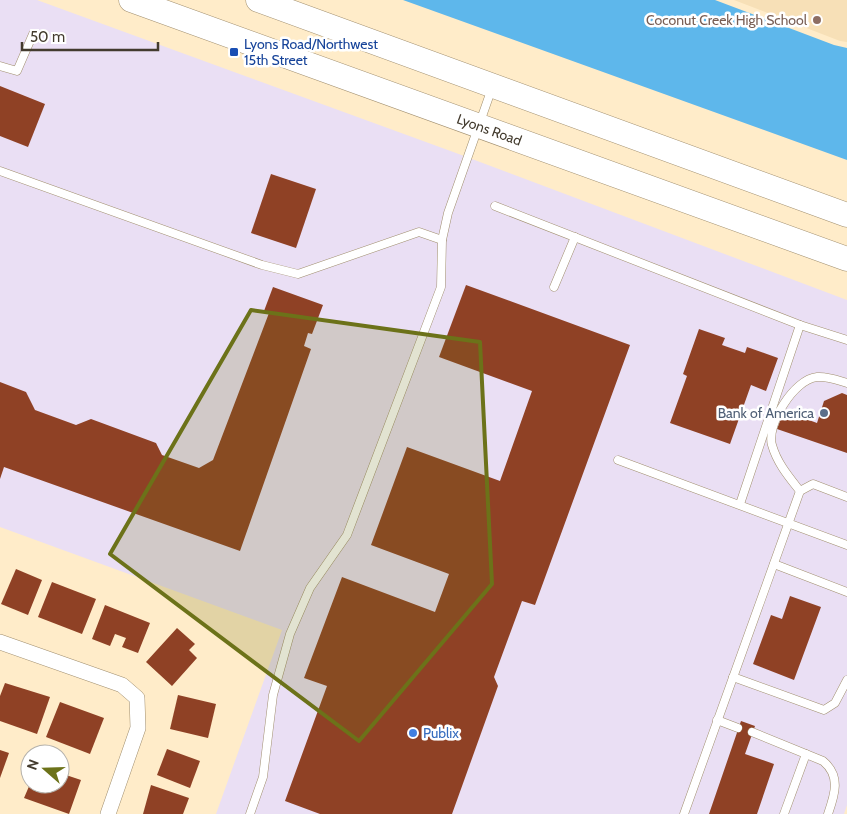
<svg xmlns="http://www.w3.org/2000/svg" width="847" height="814" font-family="Cabin,sans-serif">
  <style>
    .commercial { fill: #eadff4 }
    .built { fill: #f7e0b7 }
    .water { fill: #5eb7eb }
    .building { fill: #8f4125 }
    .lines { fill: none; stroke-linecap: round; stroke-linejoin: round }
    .service-casing { stroke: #a18f6f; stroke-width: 9 }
    .minor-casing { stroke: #a18f6f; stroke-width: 16 }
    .primary-casing { stroke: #a18f6f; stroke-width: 25 }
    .service { stroke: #fff; stroke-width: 8 }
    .minor { stroke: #fff; stroke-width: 15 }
    .primary { stroke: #fff; stroke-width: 24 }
    .marked { fill: #6c7219; fill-opacity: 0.2; stroke: #6c7219; stroke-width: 4; stroke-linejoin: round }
    .education-dot { fill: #8d6e63; stroke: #fff; stroke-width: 2 }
    .transit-dot { fill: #1a4fb4; stroke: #fff; stroke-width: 2 }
    .service-dot { fill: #5c6f8a; stroke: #fff; stroke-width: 2 }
    .shop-dot { fill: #3f7fe0; stroke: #fff; stroke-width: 2 }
    .labels { text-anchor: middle; stroke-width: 5; stroke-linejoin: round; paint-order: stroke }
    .education-label { font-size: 14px; fill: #785e54; stroke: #fff; text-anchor: end }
    .transit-label { font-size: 14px; fill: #164399; stroke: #fff; text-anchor: start }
    .street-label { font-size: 14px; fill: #433b2e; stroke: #fff }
    .service-label { font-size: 14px; fill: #4e5e75; stroke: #fff; text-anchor: end }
    .shop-label { font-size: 14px; fill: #366cbe; stroke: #fff; text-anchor: start }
  </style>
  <rect width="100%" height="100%" fill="#ffecc9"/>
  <path class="commercial" d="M0 0H37L456 153 847 300V805L844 814H216L282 630 0 527Z"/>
  <path class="built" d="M734 0H847V42L840 41Z"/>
  <path class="water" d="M403 0H715L834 45 847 48V160Z"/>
  <g class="building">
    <path d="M0 86 45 104 28 147 0 136Z"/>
    <path d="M271 174 316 189 296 248 251 233Z"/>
    <path d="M466 285 630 345 535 605 522 601 494 677 498 686 452 814H320L285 801 327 686 304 678 342 577 435 612 449 574 371 545 407 447 500 481 532 391 439 357Z"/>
    <path d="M273 287 323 305 312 334 308 333 304 346 311 349 240 551 4 467 0 479V382L26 392 35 410 76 425 91 419 156 443 162 455 199 468 213 460 269 313 264 311Z"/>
    <path d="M699 329 725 338 722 345 745 353 747 347 778 358 766 391 751 385 730 444 670 423 687 376 683 374Z"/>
    <path d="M842 393 847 395V453L777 429 784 411 817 423 824 401Z"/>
    <path d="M16 569 42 580 28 615 1 604Z"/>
    <path d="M52 582 96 599 82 634 38 617Z"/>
    <path d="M790 596 821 607 794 680 753 664 771 615 782 619Z"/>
    <path d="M105 605 150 623 138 653 122 647 126 638 115 634 110 646 92 639Z"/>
    <path d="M177 628 195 644 189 650 197 658 172 686 146 662Z"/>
    <path d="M5 683 50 697 37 734 0 721V696Z"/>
    <path d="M178 695 216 704 208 738 170 729Z"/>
    <path d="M60 702 104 718 90 754 46 737Z"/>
    <path d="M741 721 755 726 745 754 774 764 757 814H709Z"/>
    <path d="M167 749 200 761 190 788 157 775Z"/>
    <path d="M0 750 9 753 0 778Z"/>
    <path d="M60 773 81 780 69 814 24 798 30 784H60Z"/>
    <path d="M151 785 189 798 183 814H143Z"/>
  </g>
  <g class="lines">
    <defs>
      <g id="service">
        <path d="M0 66 17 71 33 34"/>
        <path d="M0 171 262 265 298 274 419 232 442 240"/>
        <path d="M495 206 800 325 740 504"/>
        <path d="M554 287 575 237"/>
        <path d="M800 325 847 340"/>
        <path d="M618 460 847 545"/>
        <path d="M800 491C789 477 777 463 772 445 766 425 794 379 817 377 828 376 837 380 847 383"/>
        <path d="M774 564 847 592"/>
        <path d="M733 677 824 710 835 703 847 680"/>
        <path d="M717 720 738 728"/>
        <path d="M752 732 823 761C841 776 835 794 828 814"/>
        <path d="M250 814 263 777 273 695 290 634 310 588 347 535 441 287 442 240 448 213 492 88"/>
        <path d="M684 814 800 491 813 484 847 497"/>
        <path d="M784 814 806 754"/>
      </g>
      <path id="minor" d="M0 642 122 685 137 698 138 728 108 814"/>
      <g id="primary">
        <path id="s1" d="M131 0 847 259"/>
        <path d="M258 0 847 215"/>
      </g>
    </defs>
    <use href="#service" class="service-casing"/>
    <use href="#minor" class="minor-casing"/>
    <use href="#primary" class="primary-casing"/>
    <use href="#service" class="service"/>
    <use href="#minor" class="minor"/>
    <use href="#primary" class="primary"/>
  </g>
  <path class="marked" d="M251 310 480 342 492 584 359 741 110 554Z"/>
  <circle class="education-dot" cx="817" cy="20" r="5"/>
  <rect class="transit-dot" x="229" y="47" width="10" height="10" rx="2.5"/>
  <circle class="service-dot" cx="824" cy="413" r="5"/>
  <circle class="shop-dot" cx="413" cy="733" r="5"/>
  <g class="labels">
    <g class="education-label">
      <text x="807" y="25">Coconut Creek High School</text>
    </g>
    <g class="transit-label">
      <text x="244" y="49">Lyons Road/Northwest<tspan x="244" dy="16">15th Street</tspan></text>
    </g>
    <g class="street-label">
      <text dy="5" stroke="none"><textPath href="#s1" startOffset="381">Lyons Road</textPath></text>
    </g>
    <g class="service-label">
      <text x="814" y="418">Bank of America</text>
    </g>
    <g class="shop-label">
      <text x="423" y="738">Publix</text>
    </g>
  </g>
  <g transform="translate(45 769) rotate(290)"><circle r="24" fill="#ffffff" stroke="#b4b1ab"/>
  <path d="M0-4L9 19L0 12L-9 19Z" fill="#6c7219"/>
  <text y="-8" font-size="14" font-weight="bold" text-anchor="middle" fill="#433b2e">N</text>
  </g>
  <path d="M22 42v8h136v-8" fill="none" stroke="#433b2e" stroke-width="2.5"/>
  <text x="30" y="42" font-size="15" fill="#433b2e" stroke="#ffffff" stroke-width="4" paint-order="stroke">50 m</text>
</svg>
